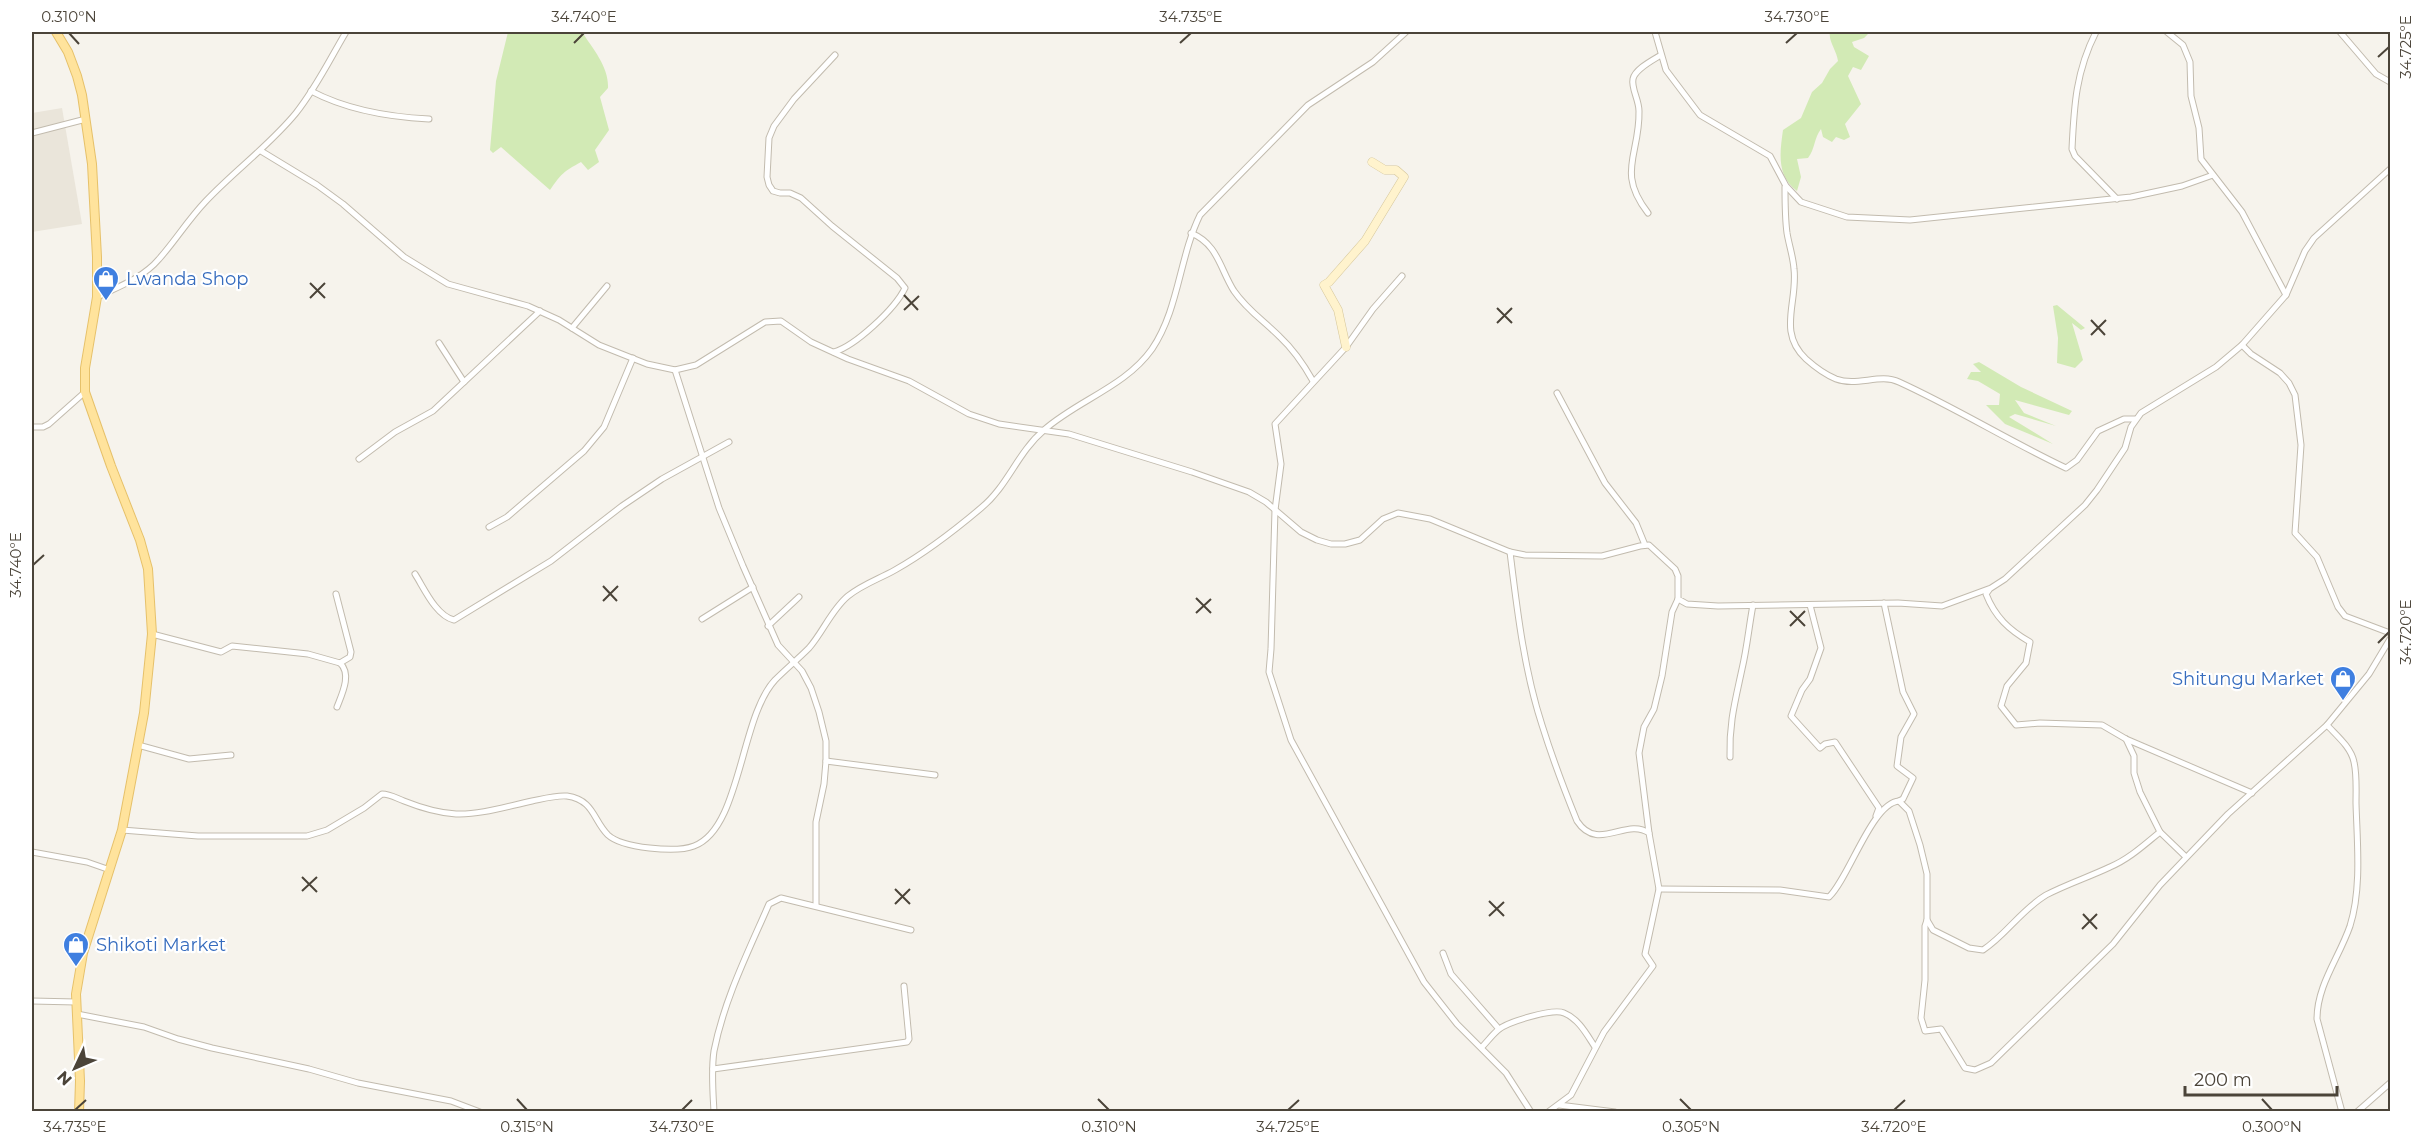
<svg xmlns="http://www.w3.org/2000/svg" width="2422" height="1143" font-family="Montserrat,sans-serif">
  <style>
    .residential { fill: #eae5da }
    .green { fill: #d2eab5 }
    .lines { fill: none; stroke-linecap: round; stroke-linejoin: round }
    .street-casing { stroke: #c2bbae; stroke-width: 7 }
    .secondary-casing { stroke: #d6c79b; stroke-width: 9 }
    .primary-casing { stroke: #e6c16a; stroke-width: 10 }
    .street { stroke: #fff; stroke-width: 5 }
    .secondary { stroke: #fff3cd; stroke-width: 8 }
    .primary { stroke: #ffe39c; stroke-width: 8 }
    .ticks { fill: none; stroke: #4b4439; stroke-width: 2 }
    .labels { text-anchor: middle; stroke-width: 4.5; stroke-linejoin: round; paint-order: stroke }
    .shop-label { font-size: 18px; fill: #366cbe; stroke: #fff; text-anchor: start }
    .neatline { fill: none; stroke: #4b4439; stroke-width: 2 }
    .ticks-label { font-size: 15px; text-anchor: middle; fill: #4b4439 }
  </style>
  <rect width="100%" height="100%" fill="#f6f3ec"/>
  <path class="residential" d="M62 108 82 224 32 232V113Z"/>
  <g class="green">
    <path d="M508 32H582C593 49 609 67 608 88L600 97 609 130 595 150 599 162 588 170 581 162C563 172 562 173 550 190L501 147 493 153 490 150 496 81Z"/>
    <path d="M1830 32H1870L1864 38 1852 42 1854 47 1869 56 1861 70 1853 67 1848 76 1861 104 1845 124 1850 137 1844 140 1836 137 1832 142 1823 137 1821 129C1814 138 1815 149 1808 158L1797 159 1801 177 1797 191C1776 176 1780 152 1783 130L1801 118 1812 92 1822 83 1830 69 1838 61C1837 51 1828 41 1830 32Z"/>
    <path d="M2057 305 2085 328 2081 330 2072 323 2083 360 2075 368 2057 363 2058 338 2053 306Z"/>
    <path d="M1979 362 2021 387 2072 411 2069 415 2015 400 2024 413 2056 426 2015 414 2009 417 2053 444 2005 424 1986 405H1999L2000 394 1978 381 1967 379 1971 372H1981L1973 364Z"/>
  </g>
  <g class="lines">
    <defs>
      <g id="street">
        <path d="M1655 32 1666 70 1700 115 1770 156 1786 186 1801 202 1847 217 1910 220 2131 197 2182 186 2213 175"/>
        <path d="M2096 32C2076 71 2074 106 2072 149L2075 156 2117 199"/>
        <path d="M2340 32 2376 74 2390 82"/>
        <path d="M311 91C347 110 389 117 429 119"/>
        <path d="M32 133 86 119"/>
        <path d="M261 151 317 185 343 204 404 257 448 284 528 306 559 320 599 345 647 364 675 370 696 365 765 322 781 321 811 342 848 359 909 381 969 414 999 424 1069 434 1192 472 1249 492 1266 502 1301 532 1317 540 1331 544H1345L1360 540 1383 519 1398 513 1430 519 1510 552 1525 555 1602 556 1640 546 1649 545 1675 569 1678 576V599L1687 604 1718 606 1898 603 1942 606 1991 588 2005 579 2085 505 2097 490 2125 448 2131 427 2141 413 2216 367 2242 345 2286 295 2242 212 2201 159 2199 128 2191 96 2190 62 2183 45 2167 32"/>
        <path d="M1785 187C1785 202 1785 218 1787 233 1789 245 1793 256 1794 269 1798 302 1777 332 1806 359 1816 368 1824 374 1836 379 1857 387 1880 373 1899 382 1956 408 2009 441 2066 468L2077 460 2098 431 2124 419H2135"/>
        <path d="M1648 213C1616 172 1640 155 1639 111 1639 100 1631 88 1633 79 1635 69 1653 60 1661 55"/>
        <path d="M1191 233C1218 244 1220 269 1234 291 1247 310 1264 321 1280 337 1294 350 1304 365 1313 381"/>
        <path d="M1402 276 1373 309 1346 347 1275 424 1281 464 1275 510 1271 649 1269 672 1291 740 1424 982 1457 1024 1506 1073 1531 1112"/>
        <path d="M2286 295 2305 251 2314 238 2390 169"/>
        <path d="M97 297C118 287 143 278 159 259 175 241 188 220 205 202 234 171 269 146 296 113 316 88 330 59 346 32"/>
        <path d="M572 328 607 286"/>
        <path d="M439 343 464 382"/>
        <path d="M2242 345 2251 354 2280 373 2289 383 2295 395 2301 445 2295 533 2317 557 2338 607 2345 616 2390 633"/>
        <path d="M834 352C855 346 895 309 905 288L897 278 832 226 801 198 790 193H780L773 191 769 185 767 177 769 138 774 126 794 99 835 55"/>
        <path d="M675 370 719 508 743 566 778 645 802 671 811 688 819 712 826 741V761L824 784 816 822V905"/>
        <path d="M1557 393 1605 483 1636 523 1645 545"/>
        <path d="M32 427H43L49 424 85 392"/>
        <path d="M359 459 395 432 433 411 540 311"/>
        <path d="M489 527 507 517 584 451 604 427 633 358"/>
        <path d="M1510 552C1517 609 1524 670 1542 725 1552 757 1564 789 1577 821 1598 853 1626 817 1649 833L1659 889 1645 954 1653 966 1604 1032 1571 1095 1548 1112"/>
        <path d="M415 574C424 588 436 616 454 620L551 561 622 506 662 479 729 442"/>
        <path d="M1989 590 1986 594C1995 617 2009 630 2030 642L2026 663 2007 686 2001 706 2016 725 2040 723 2102 725 2126 739 2252 793"/>
        <path d="M1884 603 1903 692 1914 714 1901 737 1897 766 1913 778 1903 799 1899 801"/>
        <path d="M1810 605 1821 648 1810 679 1802 690 1791 716 1820 748 1825 744 1835 742 1879 808 1876 816"/>
        <path d="M702 619 753 587"/>
        <path d="M768 626 799 597"/>
        <path d="M152 634 221 652 232 646 308 654 340 663 350 657 351 652 336 594"/>
        <path d="M337 707C342 694 352 674 340 663"/>
        <path d="M2126 739 2134 756V773L2140 792 2160 832 2186 857"/>
        <path d="M138 745 189 759 231 755"/>
        <path d="M1730 757C1729 723 1735 702 1742 669 1747 648 1749 626 1753 605"/>
        <path d="M826 761 935 775"/>
        <path d="M122 830 198 836H307L327 830 364 808 382 794C390 794 396 798 404 801 419 807 439 813 456 814 480 815 508 806 532 801 542 799 556 795 567 796 594 800 593 820 608 835 622 848 676 853 694 846 741 829 740 717 775 680 786 669 798 659 809 648 823 632 832 609 848 596 863 584 879 579 895 570 925 553 955 530 981 508 1008 486 1017 453 1044 430 1078 400 1125 387 1152 349 1179 309 1179 258 1200 215L1308 105 1373 62 1406 32"/>
        <path d="M1649 833 1639 753 1644 727 1654 709 1662 676 1672 612 1678 599"/>
        <path d="M32 852 87 862 110 870"/>
        <path d="M1659 889 1780 890 1829 897C1849 878 1872 803 1899 801L1909 811 1920 845 1927 874V920L1933 930 1969 948 1983 950C2006 935 2021 910 2046 895 2067 884 2089 877 2110 867 2129 859 2144 845 2160 832"/>
        <path d="M1927 920 1925 926V980L1921 1018 1925 1031 1941 1029 1965 1068 1975 1070 1991 1063 2113 944 2160 885 2228 814 2327 725"/>
        <path d="M1443 953 1451 974 1499 1029"/>
        <path d="M32 1001 76 1002"/>
        <path d="M77 1014 144 1027 178 1039 212 1048 309 1069 358 1083 451 1101 480 1112"/>
        <path d="M1482 1047C1487 1042 1492 1035 1498 1030 1507 1022 1553 1008 1564 1013 1579 1019 1587 1035 1595 1047"/>
        <path d="M713 1069 907 1042 909 1039 904 986"/>
        <path d="M1559 1105 1615 1112"/>
        <path d="M714 1112C713 1092 711 1071 714 1051 724 1000 748 952 769 904L781 898 911 930"/>
        <path d="M2342 1112 2317 1019C2317 985 2339 958 2350 926 2362 888 2357 841 2356 803 2356 790 2357 775 2354 762 2351 747 2336 735 2327 725L2369 674 2390 639"/>
        <path d="M2357 1112 2390 1083"/>
      </g>
      <path id="secondary" d="M1346 347 1338 310 1324 285 1329 282 1365 241 1404 177 1396 170H1385L1372 162"/>
      <path id="primary" d="M56 32 68 52 77 76 82 95 92 164 97 257V297L85 368V392L111 466 140 540 148 569 152 634 144 713 122 830 83 953 76 994 80 1081 79 1112"/>
    </defs>
    <use href="#street" class="street-casing"/>
    <use href="#secondary" class="secondary-casing"/>
    <use href="#primary" class="primary-casing"/>
    <use href="#street" class="street"/>
    <use href="#secondary" class="secondary"/>
    <use href="#primary" class="primary"/>
  </g>
  <path class="ticks" d="M69 33 79 44M574 43 584 33M1180 43 1191 33M1786 43 1797 33M2378 57 2389 47M310 283 325 298M904 295 918 310M310 298 325 283M1497 308 1512 323M904 310 919 296M2091 320 2105 335M1497 323 1512 308M2091 335 2106 320M33 565 44 555M603 586 617 601M1196 598 1211 613M603 601 618 586M1790 611 1805 626M1196 613 1211 599M1790 626 1805 611M2378 643 2389 632M302 877 317 892M895 889 910 904M302 891 317 877M1489 901 1504 916M895 904 910 889M2083 914 2097 929M1489 916 1504 902M2082 929 2097 914M517 1099 527 1110M1098 1099 1109 1110M1680 1099 1691 1110M2262 1099 2272 1110M75 1110 86 1100M682 1110 692 1100M1288 1110 1299 1100M1894 1110 1905 1100"/>
  <defs>
    <symbol id="shop-pin" viewBox="-11 -11 22 30"><path d="M0 17L-7.5 6A9.5 9.5 0 1 1 7.5 6Z" fill="#3f7fe0" stroke="#fff"/><path d="M-5-2.5h2.3a2.7 3.5 0 0 1 5.4 0H5L5.5 6h-11ZM-1.5-2.5h3a1.5 2.3 0 0 0-3 0Z" fill="#fff"/></symbol>
  </defs>
  <g fill-rule="evenodd">
    <use href="#shop-pin" x="91" y="264" width="30" height="40"/>
    <use href="#shop-pin" x="2328" y="664" width="30" height="40"/>
    <use href="#shop-pin" x="61" y="930" width="30" height="40"/>
  </g>
  <g class="labels">
    <g class="shop-label">
      <text x="126" y="285">Lwanda Shop</text>
      <text x="2324" y="685" text-anchor="end">Shitungu Market</text>
      <text x="96" y="951">Shikoti Market</text>
    </g>
  </g>
  <rect width="2422" height="1143" fill="none" stroke="#ffffff" stroke-width="66"/>
  <g transform="translate(75 1068) rotate(226)" stroke="#ffffff" stroke-width="4.5" paint-order="stroke">
  <path d="M0-4.5L10 22L0 15L-10 22Z" fill="#4b4439"/>
  <text y="-9" font-size="16" font-weight="bold" text-anchor="middle" fill="#4b4439">N</text>
  </g>
  <path d="M2185 1086v9h152v-9" fill="none" stroke="#4b4439" stroke-width="3"/>
  <text x="2194" y="1086" font-size="18" fill="#4b4439" stroke="#ffffff" stroke-width="4.5" paint-order="stroke">200 m</text>
  <rect x="33" y="33" width="2356" height="1077" class="neatline"/>
  <g class="ticks-label">
    <text x="69" y="22">0.310°N</text>
    <text x="584" y="22">34.740°E</text>
    <text x="1191" y="22">34.735°E</text>
    <text x="1797" y="22">34.730°E</text>
    <text transform="translate(2406 47) rotate(-90)" y="5">34.725°E</text>
    <text transform="translate(16 565) rotate(-90)" y="5">34.740°E</text>
    <text transform="translate(2406 632) rotate(-90)" y="5">34.720°E</text>
    <text x="75" y="1132">34.735°E</text>
    <text x="527" y="1132">0.315°N</text>
    <text x="682" y="1132">34.730°E</text>
    <text x="1109" y="1132">0.310°N</text>
    <text x="1288" y="1132">34.725°E</text>
    <text x="1691" y="1132">0.305°N</text>
    <text x="1894" y="1132">34.720°E</text>
    <text x="2272" y="1132">0.300°N</text>
  </g>
</svg>
